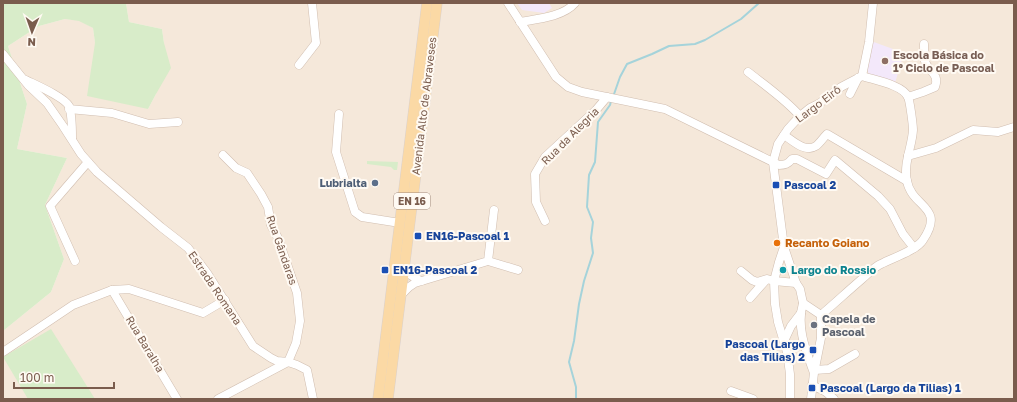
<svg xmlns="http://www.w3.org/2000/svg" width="1017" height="402" font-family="'Golos Text',sans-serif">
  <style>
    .residential { fill: #f5e8da }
    .education { fill: #f3e8fa }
    .green { fill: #d8ecc9 }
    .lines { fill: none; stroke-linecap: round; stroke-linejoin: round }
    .stream { stroke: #a5d3da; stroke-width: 2 }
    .minor-casing { stroke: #d1beb0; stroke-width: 9 }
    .major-casing { stroke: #dad1cd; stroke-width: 11 }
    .minor { stroke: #fff; stroke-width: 8 }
    .major { stroke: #fbd9a5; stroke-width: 10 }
    .education-dot { fill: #8d6e63; stroke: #fffaf3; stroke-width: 1.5 }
    .service-dot { fill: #5c6f8a; stroke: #fffaf3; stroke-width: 1.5 }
    .transit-dot { fill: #1a4fb4; stroke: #fffaf3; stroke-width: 1.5 }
    .food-dot { fill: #e8710a; stroke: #fffaf3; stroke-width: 1.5 }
    .culture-dot { fill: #0f9aa8; stroke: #fffaf3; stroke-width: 1.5 }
    .worship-dot { fill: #6b7280; stroke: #fffaf3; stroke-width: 1.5 }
    .labels { text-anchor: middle; stroke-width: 4; stroke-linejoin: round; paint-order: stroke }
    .shield { fill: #fffaf3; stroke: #a28b7f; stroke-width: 1 }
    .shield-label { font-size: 10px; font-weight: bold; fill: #7a5c4d }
    .education-label { font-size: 11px; font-weight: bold; fill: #785e54; stroke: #fffaf3; text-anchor: start }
    .street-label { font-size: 11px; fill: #7a5c4d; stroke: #fffaf3 }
    .service-label { font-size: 11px; font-weight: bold; fill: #4e5e75; stroke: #fffaf3; text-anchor: end }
    .transit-label { font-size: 11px; font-weight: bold; fill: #164399; stroke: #fffaf3; text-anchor: start }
    .food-label { font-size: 11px; font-weight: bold; fill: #c56008; stroke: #fffaf3; text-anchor: start }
    .culture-label { font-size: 11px; font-weight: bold; fill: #0d838f; stroke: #fffaf3; text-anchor: start }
    .worship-label { font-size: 11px; font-weight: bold; fill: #5b616d; stroke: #fffaf3; text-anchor: start }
  </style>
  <rect width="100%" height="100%" fill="#fdf6ec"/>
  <path class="residential" d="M126 3H1014V399H4L3 396V331L51 292 64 259 45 205 67 158 17 149 27 104 8 46 39 26 65 19 79 20 93 28 95 43 148 109 156 94 164 43 162 29 129 22Z"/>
  <g class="education">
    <path d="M517 3H549L552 8 544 13 522 10Z"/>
    <path d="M871 41 904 53 895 83 869 75 867 69Z"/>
  </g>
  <g class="green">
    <path d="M3 3H126L129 22 162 29 164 43 171 68 156 94 148 109 87 96 95 43 93 28 79 21 65 19 39 26 8 46 27 104 17 149 67 158 45 205 64 259 51 292 3 331Z"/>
    <path d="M367 161 398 162 397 170H394L391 167 367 164Z"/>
    <path d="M51 329 95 399H28L3 357Z"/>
  </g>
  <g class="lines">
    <g class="stream">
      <path d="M613 97 620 77 627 64 652 54 669 46 695 44 705 40 741 19 759 3"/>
      <path d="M576 399V387L569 362 574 341 579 304 584 281 593 253 591 238 593 222 587 207 589 175 595 162 598 122 610 105 611 101"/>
    </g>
    <defs>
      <g id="minor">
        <path d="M508 3 556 77 568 87 582 92 665 109 779 165C785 165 788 164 792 159H797L826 174 835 160 878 196 890 209 903 234 914 248"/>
        <path d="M520 22C537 19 563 17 575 3"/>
        <path d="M3 54 28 85 47 103 63 126 81 154 97 172 161 227 188 248 207 273 253 346 271 358 277 361 288 362 297 365 307 370 313 399"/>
        <path d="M299 65 316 43 312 3"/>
        <path d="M748 72C766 86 785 99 800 116"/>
        <path d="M862 76 869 42 873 3"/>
        <path d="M26 80C36 85 64 97 69 106 72 114 72 129 72 138"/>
        <path d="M850 94 858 78"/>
        <path d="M908 97 923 92 935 87C940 73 928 72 925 61 924 56 924 50 924 44"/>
        <path d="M69 109 112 113 149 124 178 122"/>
        <path d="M339 114 336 152 355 212 362 217 400 223"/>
        <path d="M784 135C793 141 805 153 816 146 820 143 823 138 827 134L907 181"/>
        <path d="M908 156 936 148 973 130 998 132 1014 127"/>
        <path d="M545 221 536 202 535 174 545 157 596 110 607 97"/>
        <path d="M784 247 779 262 774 281 796 283 784 247 773 162 778 144 788 129 800 116 810 108 820 103 841 87 862 76"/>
        <path d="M75 261 50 206 88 162"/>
        <path d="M488 261 518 270"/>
        <path d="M404 267C408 274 413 278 421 281"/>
        <path d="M741 271 752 280 757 282 767 279 774 281 775 304 778 322 787 352 790 374V399"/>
        <path d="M796 283 800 289 803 303"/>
        <path d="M112 290 177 399"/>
        <path d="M400 296 409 287 415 283 488 261 494 210"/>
        <path d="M750 298 766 280"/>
        <path d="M821 315C835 303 848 291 862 279 868 274 874 267 881 264 892 258 916 251 923 240 946 206 912 208 907 181 903 164 912 147 913 130 913 126 910 101 908 97 903 85 874 80 862 76"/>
        <path d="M784 341 791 326 801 313"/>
        <path d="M3 352 73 305 112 290 129 289 203 313 225 300"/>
        <path d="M815 370 829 369 855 354"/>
        <path d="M812 385 826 392 834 399"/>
        <path d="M731 391 753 399"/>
        <path d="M218 399 288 362 296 343 300 321 297 293 278 238 271 225 268 207 261 194 247 173 236 168 223 155"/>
        <path d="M811 399 814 373 821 338V315L803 303C796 327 806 351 814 373"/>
      </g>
      <g id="major">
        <path d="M378 399 427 3"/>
        <path d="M388 399 437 3"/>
      </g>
    </defs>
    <use href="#minor" class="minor-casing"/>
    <use href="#major" class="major-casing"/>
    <use href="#minor" class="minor"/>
    <use href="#major" class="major"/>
  </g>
  <circle class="education-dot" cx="885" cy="61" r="4"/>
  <circle class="service-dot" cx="375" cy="183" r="4"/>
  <g class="transit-dot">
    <rect x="772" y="181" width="8" height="8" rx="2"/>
    <rect x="414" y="232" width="8" height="8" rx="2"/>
    <rect x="381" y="266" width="8" height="8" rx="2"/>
    <rect x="809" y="346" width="8" height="8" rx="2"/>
    <rect x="808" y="384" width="8" height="8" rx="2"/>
  </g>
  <circle class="food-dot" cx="777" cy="243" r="4"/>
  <circle class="culture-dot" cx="783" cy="270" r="4"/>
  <circle class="worship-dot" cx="814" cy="325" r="4"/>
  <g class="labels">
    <rect class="shield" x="394" y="193" width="36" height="16" rx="3"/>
    <g class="shield-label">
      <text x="412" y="205">EN 16</text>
    </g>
    <g class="education-label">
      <text x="893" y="59">Escola Básica do<tspan x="893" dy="13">1º Ciclo de Pascoal</tspan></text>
    </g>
    <g class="street-label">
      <text transform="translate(818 104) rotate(-37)" y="4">Largo Eirô</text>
      <text transform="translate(424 106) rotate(-83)" y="4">Avenida Alto de Abraveses</text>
      <text transform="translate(570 136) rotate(-45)" y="4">Rua da Alegria</text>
      <text transform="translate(282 250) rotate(71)" y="4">Rua Gândaras</text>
      <text transform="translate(215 288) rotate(56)" y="4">Estrada Romana</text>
      <text transform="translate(145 344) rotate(59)" y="4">Rua Baralha</text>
    </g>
    <g class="service-label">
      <text x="367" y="187">Lubrialta</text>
    </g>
    <g class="transit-label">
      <text x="784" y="189">Pascoal 2</text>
      <text x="426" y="240">EN16-Pascoal 1</text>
      <text x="393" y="274">EN16-Pascoal 2</text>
      <text x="805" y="348" text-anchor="end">Pascoal (Largo<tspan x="805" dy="13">das Tilias) 2</tspan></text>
      <text x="820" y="392">Pascoal (Largo da Tilias) 1</text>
    </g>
    <g class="food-label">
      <text x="785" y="247">Recanto Goiano</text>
    </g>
    <g class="culture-label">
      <text x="791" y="274">Largo do Rossio</text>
    </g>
    <g class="worship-label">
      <text x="822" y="323">Capela de<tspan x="822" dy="13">Pascoal</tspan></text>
    </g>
  </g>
  <rect width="1017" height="402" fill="none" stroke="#7a5c4d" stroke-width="8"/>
  <g transform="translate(32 32) rotate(182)" stroke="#fffaf3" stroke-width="3" paint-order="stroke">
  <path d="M0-3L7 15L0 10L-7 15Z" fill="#7a5c4d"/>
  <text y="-6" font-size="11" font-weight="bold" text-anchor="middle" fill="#7a5c4d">N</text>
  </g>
  <path d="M14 382v6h100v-6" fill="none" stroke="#7a5c4d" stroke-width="2"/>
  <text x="20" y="382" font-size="12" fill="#7a5c4d" stroke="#fffaf3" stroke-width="3" paint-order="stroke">100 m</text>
</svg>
